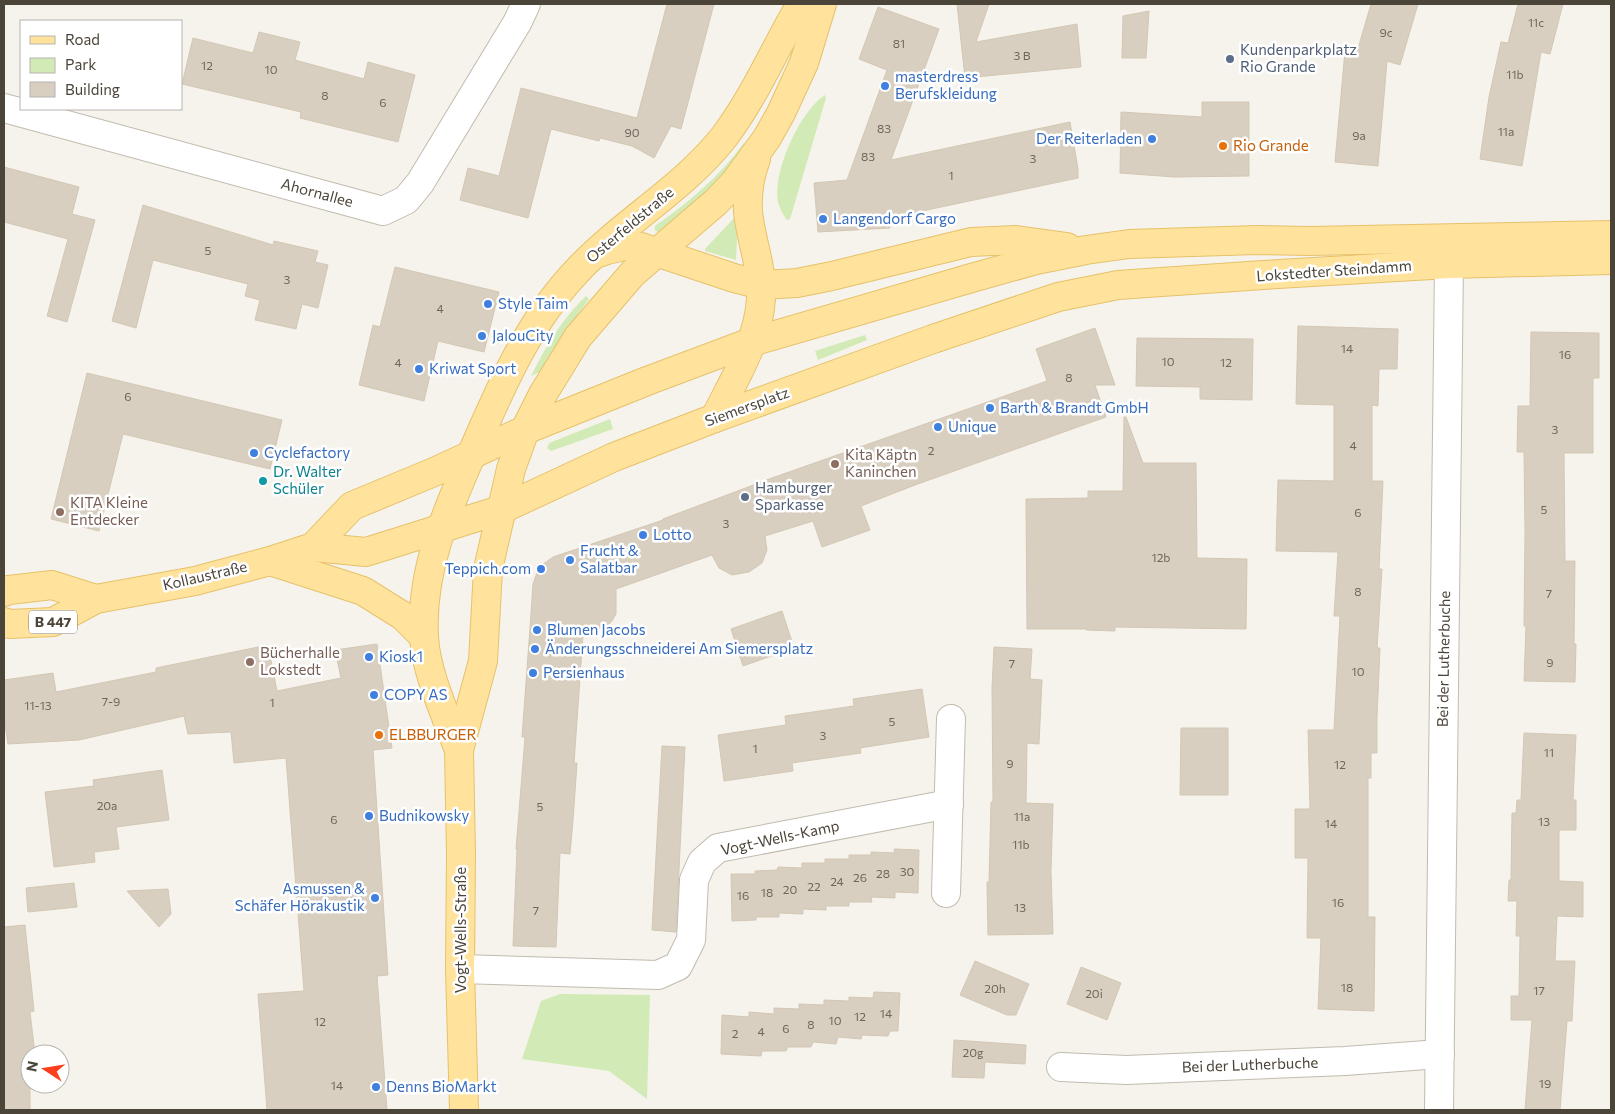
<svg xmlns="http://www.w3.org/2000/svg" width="1615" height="1114" font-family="Commissioner,sans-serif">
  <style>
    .green { fill: #d2eab5 }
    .building { fill: #d8cfc1; stroke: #d3c7b4 }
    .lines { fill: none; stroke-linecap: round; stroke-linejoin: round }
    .minor-casing { stroke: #c2bbae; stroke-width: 30 }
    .major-casing { stroke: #e6c16a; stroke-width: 30 }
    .minor { stroke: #fff; stroke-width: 28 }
    .major { stroke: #ffe39c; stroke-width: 28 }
    .service-dot { fill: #5c6f8a; stroke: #fff; stroke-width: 2 }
    .shop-dot { fill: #3f7fe0; stroke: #fff; stroke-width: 2 }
    .food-dot { fill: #e8710a; stroke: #fff; stroke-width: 2 }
    .education-dot { fill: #8d6e63; stroke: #fff; stroke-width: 2 }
    .culture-dot { fill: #0f9aa8; stroke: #fff; stroke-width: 2 }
    .labels { text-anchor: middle; stroke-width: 5; stroke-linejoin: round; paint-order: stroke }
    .number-label { font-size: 12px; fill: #6e675b }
    .shield { fill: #fff; stroke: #817c74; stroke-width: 1 }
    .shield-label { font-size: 14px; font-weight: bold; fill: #4b4439 }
    .service-label { font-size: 15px; fill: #4e5e75; stroke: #fff; text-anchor: start }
    .shop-label { font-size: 15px; fill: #366cbe; stroke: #fff; text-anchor: start }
    .food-label { font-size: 15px; fill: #c56008; stroke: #fff; text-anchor: start }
    .street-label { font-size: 15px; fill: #4b4439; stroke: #fff }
    .education-label { font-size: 15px; fill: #785e54; stroke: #fff; text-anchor: start }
    .culture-label { font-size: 15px; fill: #0d838f; stroke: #fff; text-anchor: start }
  </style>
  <rect width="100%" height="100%" fill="#f6f3ec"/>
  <g class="green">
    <path d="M825 95 826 98 790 219 787 220C783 215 780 209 778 202 772 172 800 111 825 95Z"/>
    <path d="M744 143 746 145 712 190 660 232 655 231V226C689 202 719 177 744 143Z"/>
    <path d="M736 216 738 218 736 260 705 251V249Z"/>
    <path d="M586 296 589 299 563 335 542 371 531 376C546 346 562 319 586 296Z"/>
    <path d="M865 335 867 340 818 360 815 351Z"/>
    <path d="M610 419 613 429 551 451 547 448 549 443Z"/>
    <path d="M560 994 650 995 647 1099 609 1071 522 1059 541 1001Z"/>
  </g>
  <g class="building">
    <path d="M667 4H714L681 129 671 126 654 158 632 146 600 138 599 141 551 129 528 218 460 200 468 168 499 176 521 88 637 118Z"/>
    <path d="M957 4H989L976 42 1077 24 1081 67 965 78Z"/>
    <path d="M1371 4H1418L1400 65 1387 61 1378 166 1335 162 1345 51 1357 52Z"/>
    <path d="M1518 4H1563L1550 54 1541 52 1522 166 1480 159 1489 97 1501 42 1508 43Z"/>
    <path d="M878 7 939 29 891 160 1070 122 1078 169V178L889 218 890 228 818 232 814 183 847 180 887 70 859 59Z"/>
    <path d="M1149 11 1146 58H1122L1123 16Z"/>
    <path d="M259 32 300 42 295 60 364 79 368 62 415 75 398 142 300 118 301 112 182 84 193 38 253 53Z"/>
    <path d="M1202 102H1249V176L1174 177 1120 173 1121 112 1202 117Z"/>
    <path d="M4 167 79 187 72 214 95 220 67 322 47 316 68 239 4 222Z"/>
    <path d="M143 205 273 245 274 241 318 251 315 262 328 265 318 308 302 304 296 329 255 320 260 300 245 296 248 284 153 260 136 328 112 321Z"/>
    <path d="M395 267 499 292 484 352 438 341 424 401 359 385 373 325 380 327Z"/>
    <path d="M1298 326 1398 329 1397 369H1379L1378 406 1372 405V481H1383L1379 569H1382L1377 648H1380L1377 717V753H1371V778H1368V917H1375L1374 1011 1318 1009 1321 938H1307L1308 858H1295V809H1310L1308 730H1334L1340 616H1334L1338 552 1276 551 1278 480 1334 481V405L1296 404Z"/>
    <path d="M1095 328 1115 385H1095L1106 417 915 485 861 506 870 530 822 547 813 521 765 536 767 550 762 563 749 572 732 575 719 568 712 555 616 589V614L612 621 606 627 583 635 574 763H577L573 820 570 854 560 853 556 947 513 946 517 849H516L525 737H522L530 628 533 584 539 567 553 557 663 520V519L772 478 1047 381 1036 349Z"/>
    <path d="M1531 332 1599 333V378H1593V453H1564L1565 561H1575L1574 644H1576L1575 682 1524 681 1526 626H1524L1525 533 1524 452H1517L1518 406H1530Z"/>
    <path d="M1137 338 1253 339 1252 400 1200 399V387L1136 386Z"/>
    <path d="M87 373 282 420 270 469 123 434 99 531 51 519Z"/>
    <path d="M1124 417H1126L1143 463H1196L1197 558 1247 559 1246 629 1115 627V631L1086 630V629H1027L1026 499 1088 498V491H1123Z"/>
    <path d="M782 611 794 648 743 666 731 629Z"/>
    <path d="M377 644 392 748 373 750 388 975 377 976 387 1110H267L258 994 304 991 286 758 234 763 231 732 188 734 184 716 79 740 8 744 4 719V680L53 673 56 692 156 672V668L268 645 277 691 341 678 335 650Z"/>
    <path d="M994 647 1032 649 1030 679 1042 680 1039 744 1027 743 1026 803 1053 804 1051 871 1053 934 988 935 987 882H989L991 802H993L992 688Z"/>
    <path d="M922 689 929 737 860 748 861 753 792 763 793 771 724 781 718 735 786 725 785 716 854 706 853 699Z"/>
    <path d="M1181 728H1228V795H1180Z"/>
    <path d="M1524 733 1576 735 1573 800H1576V830H1559V881L1583 882V917L1557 916 1555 961H1575L1572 1021H1567L1560 1110H1525L1532 1020H1511V996H1519L1520 936H1516L1517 901H1508L1509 880H1511L1512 813H1516L1517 800H1521Z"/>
    <path d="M662 746 685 747 676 932 652 930Z"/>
    <path d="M162 770 169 820 116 827 119 849 94 852 95 862 54 867 45 792 94 786 93 780Z"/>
    <path d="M894 849 919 850 918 893 895 892V898L871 897 872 902H849V906H826V910L803 909V914L779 913V917H756V920L732 921 731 874H755V871L777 870 778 867 802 868V863H825V859H849V855H871V852L895 853Z"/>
    <path d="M74 883 77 907 28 912 26 888Z"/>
    <path d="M168 889 171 914 159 927 127 891Z"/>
    <path d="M25 925 34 1011 30 1012 35 1054H30V1110H4V927Z"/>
    <path d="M975 961 1029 984 1016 1015H1007L960 995Z"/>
    <path d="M1081 967 1121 983 1107 1020 1067 1004Z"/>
    <path d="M874 992 900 993 898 1031H890L888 1036 862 1035 861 1039 838 1037 836 1044 813 1042 811 1047H788L786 1051H762L761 1056 721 1054 722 1015 749 1017V1012L774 1014V1008L799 1009V1004L824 1005V1000L849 1001V997L873 998Z"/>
    <path d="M954 1040 1026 1045 1025 1064 985 1062 984 1078 952 1077Z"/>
  </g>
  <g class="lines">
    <defs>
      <g id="minor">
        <path d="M4 108 383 211 406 200 420 183 517 23 526 4"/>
        <path d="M946 893 951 719"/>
        <path d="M460 969 658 975 678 966 691 940 694 880 702 862 718 848 949 804"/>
        <path d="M1061 1067 1126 1070 1345 1061 1440 1054"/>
        <path d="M1439 1110 1449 264"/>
      </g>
      <g id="major">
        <path d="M595 254 607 250 624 246 641 247 734 278 761 285 797 283 832 276 971 242 1016 240 1067 247"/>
        <path d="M715 418C733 381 759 341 761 298 763 269 751 241 748 212 747 194 750 175 756 159"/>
        <path d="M313 547 352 506 434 472 525 430 647 381 751 342 975 277 1036 260 1086 250 1129 244 1257 240 1309 241 1611 235"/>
        <path d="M270 561 363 591 403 616 424 637"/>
        <path d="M4 592 9 590 52 585 96 599"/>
        <path d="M4 622 10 624 53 622 96 599 195 581 270 561 313 547 366 552 500 510 614 457 715 418 933 339 1058 297 1118 285 1263 275 1449 264 1611 260"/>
        <path d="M459 750C446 716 426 673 424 637 420 568 449 506 476 444 503 382 530 320 578 270 623 222 683 189 724 137 755 96 775 48 801 4"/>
        <path d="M464 1110 460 969 461 854 459 750 483 661 488 569 511 469 525 430 543 394 578 337 633 273 716 202 735 182 767 138 781 113 804 63 822 4"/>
      </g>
    </defs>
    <use href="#minor" class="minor-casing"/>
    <use href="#major" class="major-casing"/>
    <use href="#minor" class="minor"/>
    <use href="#major" class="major"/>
  </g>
  <g class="service-dot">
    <circle cx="1230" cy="59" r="5"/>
    <circle cx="745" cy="497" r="5"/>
  </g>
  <g class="shop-dot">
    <circle cx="885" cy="86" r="5"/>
    <circle cx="1152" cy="139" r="5"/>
    <circle cx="823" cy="219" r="5"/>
    <circle cx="488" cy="304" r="5"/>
    <circle cx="482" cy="336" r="5"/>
    <circle cx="419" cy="369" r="5"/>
    <circle cx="990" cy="408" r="5"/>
    <circle cx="938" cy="427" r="5"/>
    <circle cx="254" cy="453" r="5"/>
    <circle cx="643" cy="535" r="5"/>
    <circle cx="570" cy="560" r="5"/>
    <circle cx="541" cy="569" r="5"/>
    <circle cx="537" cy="630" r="5"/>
    <circle cx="535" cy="649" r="5"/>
    <circle cx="369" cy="657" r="5"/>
    <circle cx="533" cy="673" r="5"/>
    <circle cx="374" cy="695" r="5"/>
    <circle cx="369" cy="816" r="5"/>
    <circle cx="375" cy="898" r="5"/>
    <circle cx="376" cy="1087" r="5"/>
  </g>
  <g class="food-dot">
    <circle cx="1223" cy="146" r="5"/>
    <circle cx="379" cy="735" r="5"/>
  </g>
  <g class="education-dot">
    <circle cx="835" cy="464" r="5"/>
    <circle cx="60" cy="512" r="5"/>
    <circle cx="250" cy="662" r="5"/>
  </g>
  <circle class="culture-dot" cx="263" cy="481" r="5"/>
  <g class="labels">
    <g class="number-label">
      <text x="1536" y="27">11c</text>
      <text x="1386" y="37">9c</text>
      <text x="899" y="48">81</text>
      <text x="1022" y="60">3 B</text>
      <text x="207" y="70">12</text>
      <text x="271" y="74">10</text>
      <text x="1515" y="79">11b</text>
      <text x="325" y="100">8</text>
      <text x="383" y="107">6</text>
      <text x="884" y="133">83</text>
      <text x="1506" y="136">11a</text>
      <text x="632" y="137">90</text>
      <text x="1359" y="140">9a</text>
      <text x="868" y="161">83</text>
      <text x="1033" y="163">3</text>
      <text x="951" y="180">1</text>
      <text x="208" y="255">5</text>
      <text x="287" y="284">3</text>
      <text x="440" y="313">4</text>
      <text x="1347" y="353">14</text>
      <text x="1565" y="359">16</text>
      <text x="1168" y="366">10</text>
      <text x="398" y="367">4</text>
      <text x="1226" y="367">12</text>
      <text x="1069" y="382">8</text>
      <text x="128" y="401">6</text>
      <text x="1555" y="434">3</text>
      <text x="1353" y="450">4</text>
      <text x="931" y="455">2</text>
      <text x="1544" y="514">5</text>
      <text x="1358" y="517">6</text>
      <text x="726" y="528">3</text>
      <text x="1161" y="562">12b</text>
      <text x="1358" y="596">8</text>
      <text x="1549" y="598">7</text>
      <text x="1550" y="667">9</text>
      <text x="1012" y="668">7</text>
      <text x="1358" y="676">10</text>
      <text x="111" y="706">7-9</text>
      <text x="272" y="707">1</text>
      <text x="38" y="710">11-13</text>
      <text x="892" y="726">5</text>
      <text x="823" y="740">3</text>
      <text x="755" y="753">1</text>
      <text x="1549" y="757">11</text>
      <text x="1010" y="768">9</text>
      <text x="1340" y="769">12</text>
      <text x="107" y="810">20a</text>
      <text x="540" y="811">5</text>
      <text x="1022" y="821">11a</text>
      <text x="334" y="824">6</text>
      <text x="1544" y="826">13</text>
      <text x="1331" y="828">14</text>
      <text x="1021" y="849">11b</text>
      <text x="907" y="876">30</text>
      <text x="883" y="878">28</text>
      <text x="860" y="882">26</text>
      <text x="837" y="886">24</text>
      <text x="814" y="891">22</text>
      <text x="790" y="894">20</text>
      <text x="767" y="897">18</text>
      <text x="743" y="900">16</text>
      <text x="1338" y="907">16</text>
      <text x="1020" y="912">13</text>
      <text x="536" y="915">7</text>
      <text x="1347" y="992">18</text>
      <text x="995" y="993">20h</text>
      <text x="1539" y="995">17</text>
      <text x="1094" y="998">20i</text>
      <text x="886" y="1018">14</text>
      <text x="860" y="1021">12</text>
      <text x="835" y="1025">10</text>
      <text x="320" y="1026">12</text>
      <text x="811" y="1029">8</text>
      <text x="786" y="1033">6</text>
      <text x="761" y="1036">4</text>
      <text x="735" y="1038">2</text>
      <text x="973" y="1057">20g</text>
      <text x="1545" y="1088">19</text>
      <text x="337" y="1090">14</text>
    </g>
    <rect class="shield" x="29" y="610.5" width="48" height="23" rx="4"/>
    <g class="shield-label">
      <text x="53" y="627">B 447</text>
    </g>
    <g class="service-label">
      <text x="1240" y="55">Kundenparkplatz<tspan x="1240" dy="17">Rio Grande</tspan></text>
      <text x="755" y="493">Hamburger<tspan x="755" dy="17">Sparkasse</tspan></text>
    </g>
    <g class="shop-label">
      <text x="895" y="82">masterdress<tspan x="895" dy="17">Berufskleidung</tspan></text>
      <text x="1142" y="144" text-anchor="end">Der Reiterladen</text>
      <text x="833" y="224">Langendorf Cargo</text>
      <text x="498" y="309">Style Taim</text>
      <text x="492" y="341">JalouCity</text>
      <text x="429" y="374">Kriwat Sport</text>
      <text x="1000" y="413">Barth &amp; Brandt GmbH</text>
      <text x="948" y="432">Unique</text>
      <text x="264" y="458">Cyclefactory</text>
      <text x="653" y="540">Lotto</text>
      <text x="580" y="556">Frucht &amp;<tspan x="580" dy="17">Salatbar</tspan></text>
      <text x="531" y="574" text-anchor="end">Teppich.com</text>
      <text x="547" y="635">Blumen Jacobs</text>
      <text x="545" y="654">Änderungsschneiderei Am Siemersplatz</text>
      <text x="379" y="662">Kiosk1</text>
      <text x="543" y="678">Persienhaus</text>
      <text x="384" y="700">COPY AS</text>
      <text x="379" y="821">Budnikowsky</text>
      <text x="365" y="894" text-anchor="end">Asmussen &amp;<tspan x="365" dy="17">Schäfer Hörakustik</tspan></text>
      <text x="386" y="1092">Denns BioMarkt</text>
    </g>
    <g class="food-label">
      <text x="1233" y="151">Rio Grande</text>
      <text x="389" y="740">ELBBURGER</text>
    </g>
    <g class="street-label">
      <text transform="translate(317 193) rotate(15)" y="5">Ahornallee</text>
      <text transform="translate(630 225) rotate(-40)" y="5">Osterfeldstraße</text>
      <text transform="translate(1334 271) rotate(-4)" y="5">Lokstedter Steindamm</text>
      <text transform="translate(747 407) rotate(-20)" y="5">Siemersplatz</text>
      <text transform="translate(205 576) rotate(-13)" y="5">Kollaustraße</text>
      <text transform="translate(1444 659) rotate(-89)" y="5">Bei der Lutherbuche</text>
      <text transform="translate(780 838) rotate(-12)" y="5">Vogt-Wells-Kamp</text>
      <text transform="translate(461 930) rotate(-90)" y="5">Vogt-Wells-Straße</text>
      <text transform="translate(1250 1065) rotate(-2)" y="5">Bei der Lutherbuche</text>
    </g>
    <g class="education-label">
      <text x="845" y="460">Kita Käptn<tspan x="845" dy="17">Kaninchen</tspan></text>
      <text x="70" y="508">KITA Kleine<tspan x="70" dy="17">Entdecker</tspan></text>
      <text x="260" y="658">Bücherhalle<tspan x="260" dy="17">Lokstedt</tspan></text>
    </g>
    <g class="culture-label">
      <text x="273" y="477">Dr. Walter<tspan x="273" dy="17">Schüler</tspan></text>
    </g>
  </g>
  <rect width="1615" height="1114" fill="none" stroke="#4b4439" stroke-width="10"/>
  <rect x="20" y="20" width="162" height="90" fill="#ffffff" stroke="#b7b4b0"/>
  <rect x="30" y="36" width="25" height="8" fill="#ffe39c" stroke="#b7b4b0"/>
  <text x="65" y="45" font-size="15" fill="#4b4439">Road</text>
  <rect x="30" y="58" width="25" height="15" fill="#d2eab5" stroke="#b7b4b0"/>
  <text x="65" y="70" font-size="15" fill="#4b4439">Park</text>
  <rect x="30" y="82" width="25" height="15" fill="#d8cfc1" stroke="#b7b4b0"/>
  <text x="65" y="95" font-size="15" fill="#4b4439">Building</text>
  <g transform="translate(45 1069) rotate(282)"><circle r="24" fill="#ffffff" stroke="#b7b4b0"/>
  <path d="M0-4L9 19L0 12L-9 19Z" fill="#fc3f1d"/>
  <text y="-8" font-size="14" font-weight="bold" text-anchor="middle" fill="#4b4439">N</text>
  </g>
</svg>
